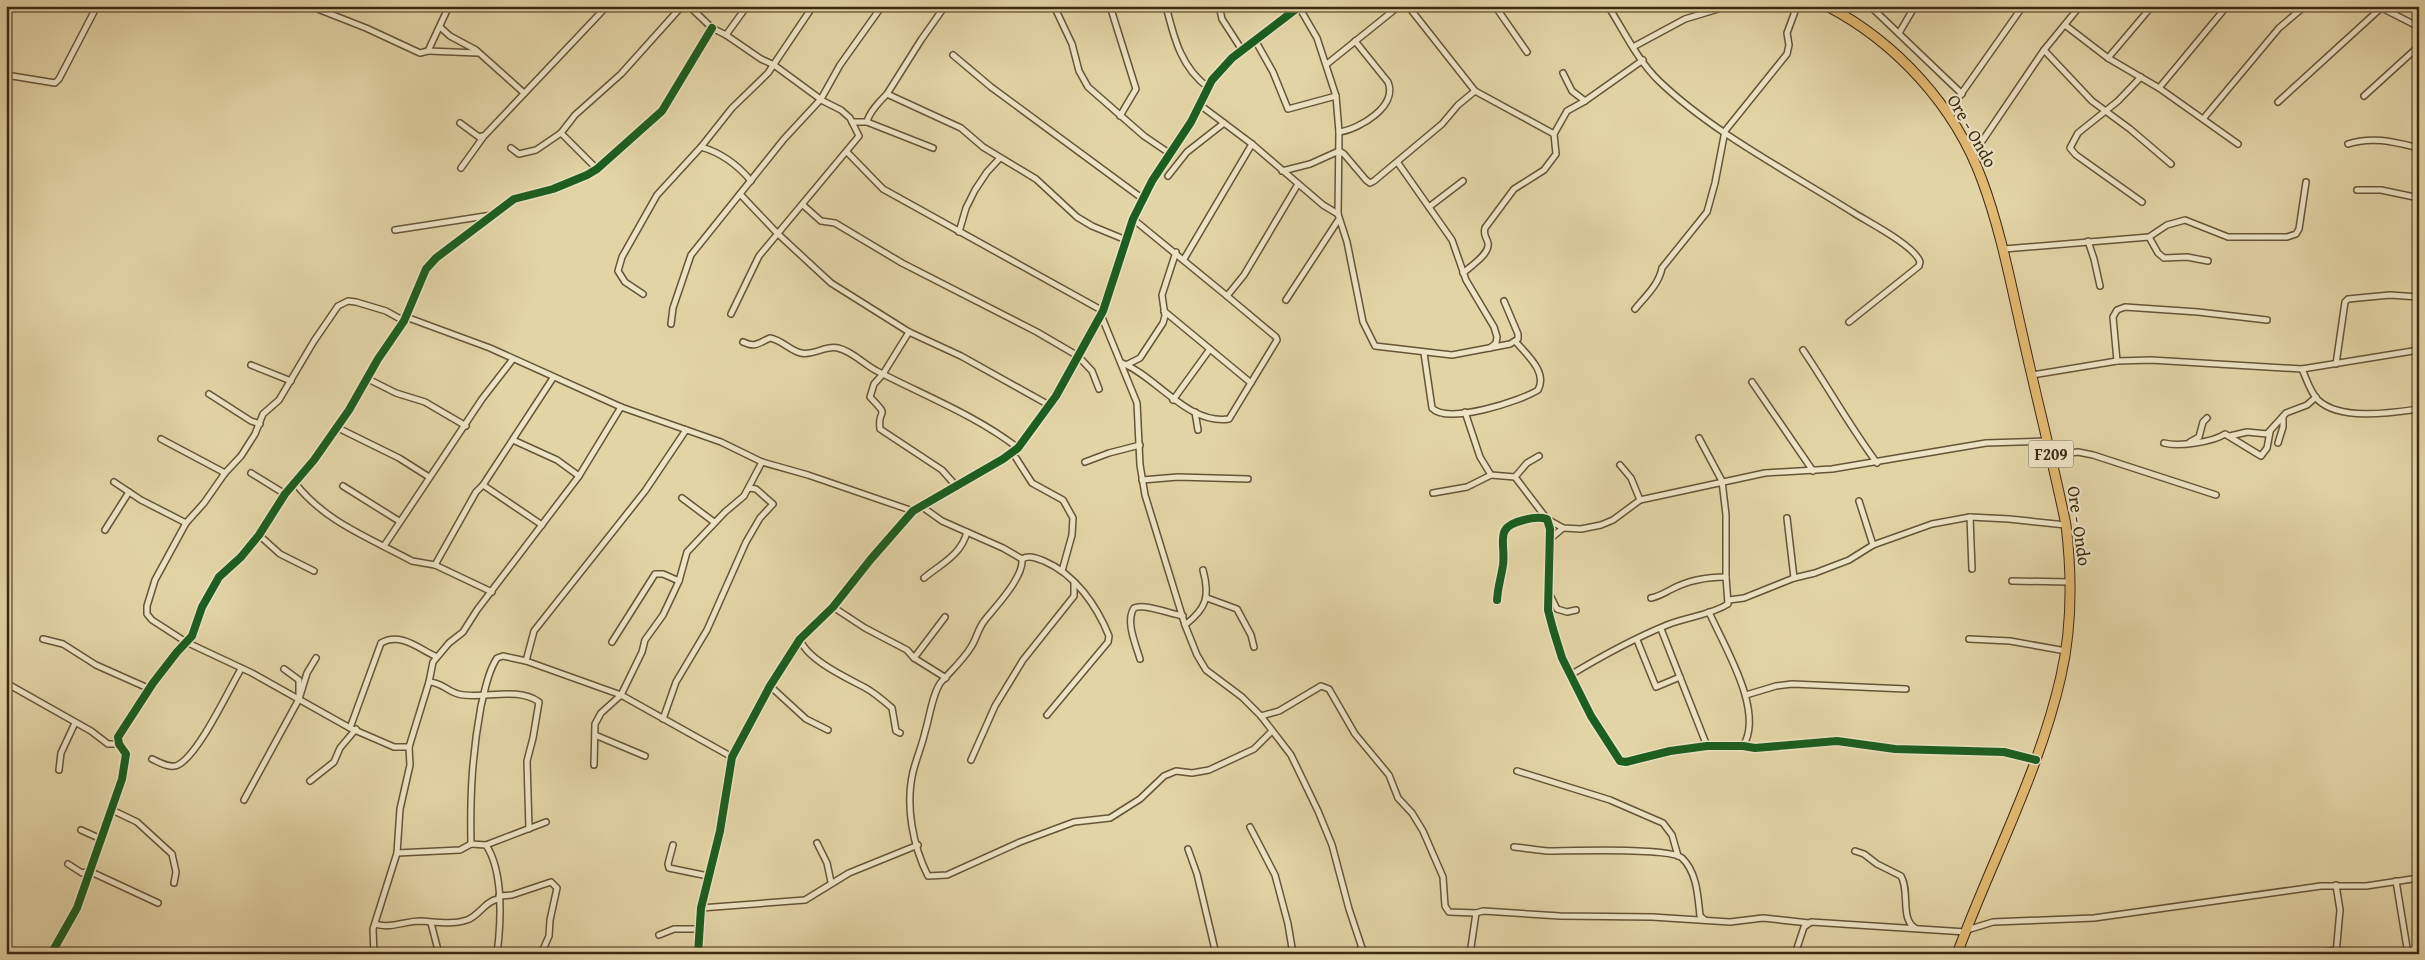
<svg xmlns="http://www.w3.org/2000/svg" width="2425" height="960" font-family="'Gentium Book Plus',serif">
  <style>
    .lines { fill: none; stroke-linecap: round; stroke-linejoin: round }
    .minor-casing { stroke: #665438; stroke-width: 8 }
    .primary-casing { stroke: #3c2913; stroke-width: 11 }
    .minor { stroke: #ede3c5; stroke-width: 5 }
    .primary { stroke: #e2ba73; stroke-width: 9 }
    .cycleway-casing { stroke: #ede3c5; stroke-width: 11 }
    .cycleway { stroke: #1b5e20; stroke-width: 8 }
    .labels { text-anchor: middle; stroke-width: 4.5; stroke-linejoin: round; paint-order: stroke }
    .shield { fill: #ede3c5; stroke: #716148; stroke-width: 1 }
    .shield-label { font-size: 16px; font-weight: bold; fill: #3c2913 }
    .street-label { font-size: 18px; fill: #3c2913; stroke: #ede3c5 }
  </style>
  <rect width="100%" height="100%" fill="#e3d4a6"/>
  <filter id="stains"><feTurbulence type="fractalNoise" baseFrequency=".004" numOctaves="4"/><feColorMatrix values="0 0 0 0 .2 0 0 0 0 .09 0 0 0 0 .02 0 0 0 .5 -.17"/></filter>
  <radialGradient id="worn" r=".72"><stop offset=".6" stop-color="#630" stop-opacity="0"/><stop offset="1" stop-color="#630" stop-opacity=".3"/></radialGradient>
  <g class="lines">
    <defs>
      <g id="minor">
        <path d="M310 6 366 28 420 53 428 51 449 6"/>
        <path d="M689 6 712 28 726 35 761 59 774 65 823 101 841 110 850 118 859 136 759 256 731 314"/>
        <path d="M1054 6 1072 44 1079 71 1088 87 1144 136 1169 153"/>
        <path d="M1110 6 1136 89 1120 116"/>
        <path d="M1166 6C1174 38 1181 68 1209 88"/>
        <path d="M1219 6 1222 19 1242 50"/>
        <path d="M1408 6 1475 91 1554 134 1556 154 1544 170 1514 189 1485 228C1483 235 1486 236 1488 243 1490 254 1471 266 1463 273"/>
        <path d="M1495 6 1527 52"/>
        <path d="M1608 6C1624 31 1638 61 1659 81 1713 133 1791 173 1854 213 1870 223 1915 246 1920 262L1919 266 1849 322"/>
        <path d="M1870 6 1962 94"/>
        <path d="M2378 6 2419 27"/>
        <path d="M1299 7 1317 38 1336 96 1339 132 1338 214 1347 242 1363 322 1375 346 1452 355 1510 344 1518 339V334L1504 301"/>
        <path d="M2065 25 2108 58 2159 88 2238 144"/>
        <path d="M440 27 450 36 476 50 524 93"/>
        <path d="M1899 33 1915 6"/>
        <path d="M726 35 747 6"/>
        <path d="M1255 40 1273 72 1288 109 1336 96"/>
        <path d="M1633 47 1685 19 1728 6"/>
        <path d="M2044 50 2092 101 2130 129 2171 164"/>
        <path d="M428 51 478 53"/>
        <path d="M953 55 991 87 1143 199"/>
        <path d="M2108 58 2152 6"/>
        <path d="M1327 64 1399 6"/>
        <path d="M1563 73 1572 91 1585 101"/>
        <path d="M6 75 55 83 59 79 97 6"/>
        <path d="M2141 77 2118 101 2078 133 2070 148 2076 155 2142 202"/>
        <path d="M2159 88 2227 6"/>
        <path d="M887 94 921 40 945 6"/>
        <path d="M2364 96 2419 46"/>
        <path d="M2278 102 2381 8"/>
        <path d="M1200 105 1252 144 1323 205 1338 214"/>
        <path d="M1947 114 2023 6"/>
        <path d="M2203 119 2279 28 2305 6"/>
        <path d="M852 122H867C869 112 880 101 887 94L961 128 983 147 1036 179 1077 217 1092 226 1126 240"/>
        <path d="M867 122 933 148"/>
        <path d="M460 123 479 137 485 135 607 6"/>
        <path d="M1339 132C1360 129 1398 106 1388 82L1355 41"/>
        <path d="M561 133 597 169"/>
        <path d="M1554 134 1567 111 1585 101 1643 60"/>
        <path d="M2348 144C2372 136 2394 142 2419 148"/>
        <path d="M701 147C722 153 737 164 751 181"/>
        <path d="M511 148 519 154 536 150 561 133 575 115 621 74 682 6"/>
        <path d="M1339 151 1344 154 1366 180 1370 183 1374 181 1442 124 1458 105 1475 91"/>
        <path d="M847 152 883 189 1103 311"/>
        <path d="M1972 156 2044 50 2080 6"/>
        <path d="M1398 163 1452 240 1466 280 1494 327 1497 337 1496 343 1490 348"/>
        <path d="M461 168 484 136"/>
        <path d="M1282 171 1310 164 1339 151"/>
        <path d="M1168 176 1187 152 1224 123"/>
        <path d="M2357 190H2381L2419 198"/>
        <path d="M740 194 777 233 831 283 909 332 961 356 1049 405"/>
        <path d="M803 205 821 221 835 223 902 263 1037 332 1078 356 1092 371 1099 389"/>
        <path d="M1429 207 1463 181"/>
        <path d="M1133 219 1227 296 1244 275 1298 184"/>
        <path d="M395 230 492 215"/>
        <path d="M959 232 966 208 975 190 987 172 1000 158"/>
        <path d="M2149 237 2158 253 2164 258 2187 257 2208 261"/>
        <path d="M2088 241 2094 259 2100 286"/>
        <path d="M2004 249 2149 237 2167 225 2185 220 2228 237H2287L2296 234 2299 229 2306 182"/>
        <path d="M1184 259 1252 144"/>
        <path d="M643 294 625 282 618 271 622 257 657 195 701 147 732 108 768 73 813 6"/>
        <path d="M1286 300 1339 219"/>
        <path d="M1635 309C1646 296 1659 284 1662 268L1707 212 1715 183 1725 131 1787 54 1789 45 1787 33 1797 6"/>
        <path d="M1164 311 1251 383"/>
        <path d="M1101 315 1137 403 1140 465 1145 495 1185 625 1197 655 1206 670 1242 697 1261 716 1291 755 1318 811 1332 845 1349 909 1362 948 1366 954"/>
        <path d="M406 317 490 348 621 407 721 442 762 462 808 475 913 511"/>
        <path d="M671 324 673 308 691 255 784 139 821 99 840 65 882 6"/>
        <path d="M909 332 883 374 874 384 870 397C892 420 877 406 880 429L942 470 957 487"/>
        <path d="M743 342C756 348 758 343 770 338 782 340 789 350 801 353 814 356 825 345 838 348 852 351 865 365 877 371 925 396 975 415 1018 448"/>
        <path d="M1803 350C1828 387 1850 427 1877 463"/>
        <path d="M1424 353 1432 408C1447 425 1521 401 1538 390 1548 372 1526 354 1516 342"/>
        <path d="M2117 361 2113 317 2117 310 2125 307 2198 312 2267 320"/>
        <path d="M1122 363C1157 377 1188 425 1229 419L1277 340 1276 337 1227 296"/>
        <path d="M1128 364 1140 358 1163 323 1165 316 1162 295 1176 252"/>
        <path d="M2336 364 2345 302 2348 299 2390 295 2419 297"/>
        <path d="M251 365 291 381"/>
        <path d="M2302 369C2307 380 2310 392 2318 400 2340 421 2391 413 2419 409"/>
        <path d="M2032 375 2117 361 2151 360 2302 369 2419 350"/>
        <path d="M366 378 396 393 425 402 466 426"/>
        <path d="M1752 382 1813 471"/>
        <path d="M209 394 251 421 260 424"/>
        <path d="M1173 400 1210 349"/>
        <path d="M1195 412 1198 430"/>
        <path d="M1465 412 1480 457 1491 475 1515 477 1547 519 1563 528 1581 529 1601 525 1613 520 1640 500 1765 473 1832 469 1986 443 2047 441"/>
        <path d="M336 427 399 458 429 477"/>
        <path d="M686 430 645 491 534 631 526 661 621 695 732 757"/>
        <path d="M2230 436 2247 432 2267 434 2286 413 2307 405 2316 397"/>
        <path d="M161 439 225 473"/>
        <path d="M513 440 557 460 579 476"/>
        <path d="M2190 442 2199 437 2203 422 2207 418"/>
        <path d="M2164 443C2178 447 2213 442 2225 434L2261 456 2267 448 2270 432"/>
        <path d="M2278 443 2283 427V417"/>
        <path d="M2051 456 2078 452 2093 455 2216 495"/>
        <path d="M1016 458 1032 483 1063 500 1073 518 1072 535 1062 571"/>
        <path d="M1085 462 1109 453 1140 445"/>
        <path d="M1620 465 1631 478 1640 500"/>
        <path d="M251 473 285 494"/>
        <path d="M1515 477 1527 463 1539 456"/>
        <path d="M1142 480 1178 477 1248 479"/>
        <path d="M114 482 141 500 186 523 204 503 225 473 241 456 255 434 263 414 279 400 314 341 338 306 348 301 356 302 386 311 404 321"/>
        <path d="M295 483C325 522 370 538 412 561L435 565 476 492 483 485 542 525"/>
        <path d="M483 485 553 378"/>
        <path d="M343 486 399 521"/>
        <path d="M1433 493 1467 487 1491 475"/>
        <path d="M682 498 714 522"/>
        <path d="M1859 501 1873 545"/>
        <path d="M921 506 942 521 1003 548 1022 559"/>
        <path d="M1970 517 1972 569"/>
        <path d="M1787 518 1794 578"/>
        <path d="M186 523 155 580 147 606V614L152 620 186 642 252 673 350 728 394 747H409"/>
        <path d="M105 530 129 492"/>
        <path d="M259 535 280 554 314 571"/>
        <path d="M1550 539 1563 528"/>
        <path d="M384 546 482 399 513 359"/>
        <path d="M1022 559C1024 577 996 606 985 620 978 628 977 638 971 647 963 660 952 670 942 681 933 690 929 720 925 732 922 746 916 759 913 772 905 806 913 846 928 876L947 875 1020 842 1074 822 1110 818 1140 799 1164 776 1176 771 1192 773 1209 770 1254 749 1271 732"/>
        <path d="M1022 559C1029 555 1036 558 1044 561 1075 574 1097 606 1109 636L1108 642 1047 715"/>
        <path d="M435 565 492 592"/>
        <path d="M924 578C942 563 961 555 967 532"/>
        <path d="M2012 581 2070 582"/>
        <path d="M1549 593 1557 609 1567 612 1576 610"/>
        <path d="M1207 598 1237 609 1251 635 1254 647"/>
        <path d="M1651 598C1660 596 1664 593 1672 589 1689 580 1707 577 1726 577"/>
        <path d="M1497 600C1498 586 1501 578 1503 565 1506 542 1493 527 1524 520 1531 518 1540 517 1547 519L1550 529 1548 610 1553 629 1562 658 1591 716 1620 761 1626 762 1670 751 1707 746H1743L1755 748 1837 741 1895 749 2004 752 2036 760"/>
        <path d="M1729 600 1744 598 1794 578 1815 573 1849 560 1873 545 1932 524 1970 517 2009 519 2066 525"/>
        <path d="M833 607 865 628 907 650 914 658 946 678"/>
        <path d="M1709 612C1724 646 1765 712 1743 746"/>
        <path d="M1185 625C1207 608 1210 596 1203 570"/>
        <path d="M1661 629 1707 746"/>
        <path d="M43 639 63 644 96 665 150 689"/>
        <path d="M800 639C806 659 847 678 864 687 875 693 884 701 892 708L896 731 900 733"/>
        <path d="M1969 639 2010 641 2066 651"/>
        <path d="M1637 640 1656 687 1680 677"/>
        <path d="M612 642 655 574H663L679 581"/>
        <path d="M914 658 945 617"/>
        <path d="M1140 659C1136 645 1125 621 1134 608 1144 603 1170 614 1183 616"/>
        <path d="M526 661 503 656 497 658C488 672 485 690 481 706 472 755 470 795 471 844L486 845 546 822"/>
        <path d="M284 669 299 680V694"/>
        <path d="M1572 674C1602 656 1635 638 1667 625 1687 617 1711 615 1728 604L1726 577V515L1722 481 1699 438"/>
        <path d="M429 682C441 682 447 691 458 694 482 700 517 686 539 702L533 738 527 761 529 829"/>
        <path d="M6 683 91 731 108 744H119"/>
        <path d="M770 686 806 719 828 730"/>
        <path d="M1746 695 1776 686 1792 684 1906 689"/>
        <path d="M1261 716 1279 711 1321 686 1329 689 1355 734 1389 775 1398 798 1412 813 1423 831 1443 877 1445 906 1449 912 1476 913 1483 911 1560 916 1652 917 1730 922 1763 918 1809 923"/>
        <path d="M663 719 676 682 707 630 746 542 760 518 773 504 756 489 749 488"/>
        <path d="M350 728 381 643C400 632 418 648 435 656"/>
        <path d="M595 735 645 756"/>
        <path d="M152 759C159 762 170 769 178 765 199 754 228 691 241 669"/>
        <path d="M971 760 995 706 1023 660 1074 596V584"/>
        <path d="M594 765 595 724 601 713 621 695 642 652 645 640 663 615 679 581 687 552 725 512 744 496 762 462"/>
        <path d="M59 770 61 753 75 723"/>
        <path d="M1517 771 1610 800 1663 823 1672 835 1678 856"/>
        <path d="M310 781 334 762 340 748 356 729"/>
        <path d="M244 800 299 699 307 673 316 658"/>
        <path d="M110 809 137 822 172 854 176 872 174 883"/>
        <path d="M1250 827 1275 875 1288 924 1293 954"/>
        <path d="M81 830 101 839"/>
        <path d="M817 843 827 863 831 882"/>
        <path d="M486 845C504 872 501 923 497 954"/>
        <path d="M673 845 668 864 669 868 708 876"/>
        <path d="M1514 847C1525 848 1537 850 1548 851 1570 851 1670 847 1682 858 1697 872 1698 897 1700 916L1705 920"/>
        <path d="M1188 849 1197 874 1216 954"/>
        <path d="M1855 851 1864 854 1877 864 1901 876C1910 891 1900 919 1915 928"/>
        <path d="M397 853 460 850 471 844"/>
        <path d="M68 864 82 873 89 871 158 903"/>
        <path d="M2396 881 2408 954"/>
        <path d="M499 896 512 895 551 882 557 888 550 920 549 936 541 954"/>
        <path d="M701 908 805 900 849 873 918 845"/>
        <path d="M431 923 439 954"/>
        <path d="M375 924C391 929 404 921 421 921 436 922 452 925 467 920 479 916 485 901 498 899"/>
        <path d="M1967 930 1993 922 2094 918 2321 886H2366L2419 878"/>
        <path d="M659 935 674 929H700"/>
        <path d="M51 954 77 908 122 779 126 754 119 744 118 737 153 683 177 652 192 636 202 607 219 577 241 557 259 535 285 494 314 460 349 410 378 359 404 321 426 269 436 258 514 199 553 189 587 175 597 169 662 111 712 28"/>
        <path d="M374 954 373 929 397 853 400 809 410 765 409 747 429 682 433 662 449 643 463 632 477 610 579 476 621 407"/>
        <path d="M698 954 701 908 720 831 732 757 770 686 800 639 833 607 871 559 913 511 1003 459 1018 448 1056 396 1103 311 1133 219 1152 181 1191 122 1212 80 1232 58 1300 6"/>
        <path d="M1354 954 1362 948"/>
        <path d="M1470 954 1476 913"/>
        <path d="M1795 954 1804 927 1811 922 1966 932"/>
        <path d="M2311 954 2336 950"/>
        <path d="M2336 954 2340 910 2336 885"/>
      </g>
      <path id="primary" d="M1827 6C1896 42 1955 106 1982 180 2001 231 2011 285 2023 337 2037 400 2053 462 2066 525 2072 575 2072 628 2061 676 2039 773 1991 862 1957 954"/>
    </defs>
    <use href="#minor" class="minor-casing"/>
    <use href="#primary" class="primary-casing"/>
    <use href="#minor" class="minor"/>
    <use href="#primary" class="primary"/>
    <defs>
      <g id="cycleway">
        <path d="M1497 600C1498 586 1501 578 1503 565 1506 542 1493 527 1524 520 1531 518 1540 517 1547 519L1550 529 1548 610 1553 629 1562 658 1591 716 1620 761 1626 762 1670 751 1707 746H1743L1755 748 1837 741 1895 749 2004 752 2036 760"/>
        <path d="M51 954 77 908 122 779 126 754 119 744 118 737 153 683 177 652 192 636 202 607 219 577 241 557 259 535 285 494 314 460 349 410 378 359 404 321 426 269 436 258 514 199 553 189 587 175 597 169 662 111 712 28"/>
        <path d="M698 954 701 908 720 831 732 757 770 686 800 639 833 607 871 559 913 511 1003 459 1018 448 1056 396 1103 311 1133 219 1152 181 1191 122 1212 80 1232 58 1300 6"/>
      </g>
    </defs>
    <use href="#cycleway" class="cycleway-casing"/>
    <use href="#cycleway" class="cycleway"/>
  </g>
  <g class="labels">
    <rect class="shield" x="2028.5" y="440.5" width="45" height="27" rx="4"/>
    <g class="shield-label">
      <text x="2051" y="460">F209</text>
    </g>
    <g class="street-label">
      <text transform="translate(1972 131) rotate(60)" y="6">Ore - Ondo</text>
      <text transform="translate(2079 526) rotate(82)" y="6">Ore - Ondo</text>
    </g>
  </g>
  <rect width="2425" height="960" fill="none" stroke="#e3d4a6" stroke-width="25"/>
  <rect x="8" y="8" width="2410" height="945" fill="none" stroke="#3c2913" stroke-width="2.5"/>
  <rect x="12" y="12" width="2400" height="935" fill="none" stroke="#3c2913"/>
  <rect width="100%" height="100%" filter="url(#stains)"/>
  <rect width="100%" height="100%" fill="url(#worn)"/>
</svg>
